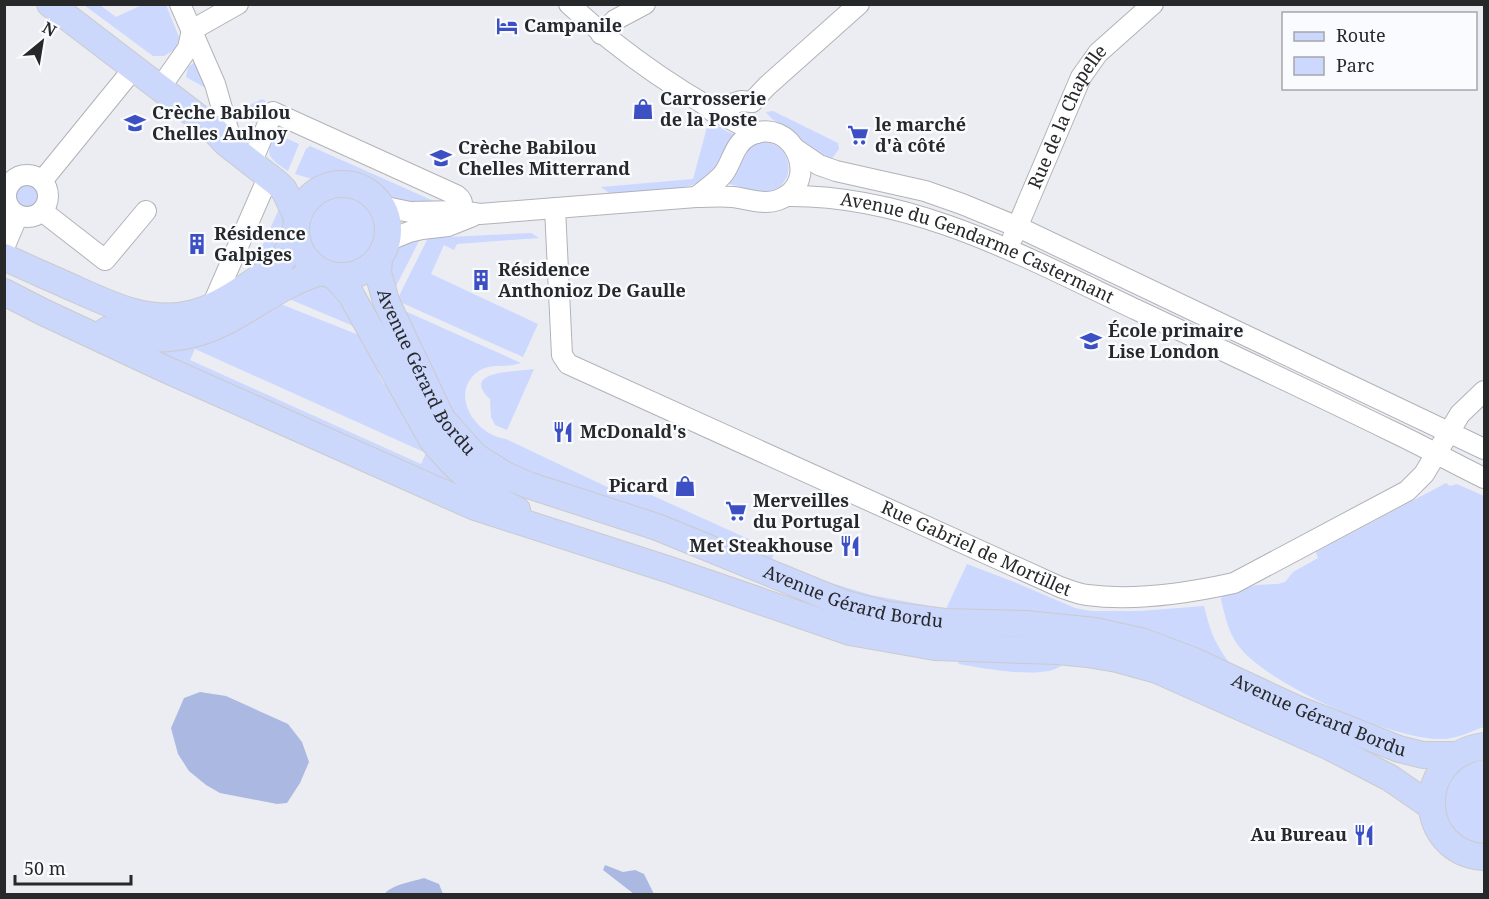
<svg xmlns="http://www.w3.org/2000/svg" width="1489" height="899" font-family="'Noto Serif',serif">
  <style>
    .green { fill: #ccd8fe; fill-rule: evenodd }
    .forest { fill: #abb8e1 }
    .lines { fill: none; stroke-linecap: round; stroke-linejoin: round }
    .minor-casing { stroke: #b1b3b8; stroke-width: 22 }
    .major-casing { stroke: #cbcbcc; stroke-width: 28 }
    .minor { stroke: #fff; stroke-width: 20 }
    .major { stroke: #cbd7fb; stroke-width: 26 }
    .labels { text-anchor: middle; stroke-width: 5; stroke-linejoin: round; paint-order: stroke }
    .poi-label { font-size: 18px; font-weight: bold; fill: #27282a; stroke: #f9fbff; text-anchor: start }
    .street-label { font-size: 18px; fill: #27282a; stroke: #f9fbff }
  </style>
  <rect width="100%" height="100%" fill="#ebedf3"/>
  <g class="green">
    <path d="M84 5H100L116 17 142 5H166L179 37 176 49 164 56H153Z"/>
    <path d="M195 62 198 63 211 91 186 77 188 67Z"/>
    <path d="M262 99 266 101 258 117 242 109Z"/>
    <path d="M773 111 838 143 839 149 833 157 826 161 809 151 795 133 772 119 766 112Z"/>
    <path d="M709 120 728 132 741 136 726 158 704 182 673 190 612 195 601 187 693 179Z"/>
    <path d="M274 133 299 144 288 171C268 158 265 155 274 133Z"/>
    <path d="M758 142C794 139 800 187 766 192 754 193 741 186 729 184L728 183 745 151Z"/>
    <path d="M310 146 436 202 437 207 390 199 376 186 354 175H336L312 179 295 174 306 149Z"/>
    <circle cx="27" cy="196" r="15"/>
    <circle cx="342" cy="229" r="36"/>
    <path d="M284 198C293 245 281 247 249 275Z"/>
    <path d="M531 233 539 238 457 244 454 250 444 245 431 274 538 324 523 357 400 302 398 298 428 238Z"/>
    <path d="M422 235 392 294 389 260 401 245Z"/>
    <path d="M317 282 329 285 363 330 282 296Z"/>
    <path d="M273 301 364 337 380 369 379 375 384 384 387 383 485 498 128 343ZM195 349 426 453 421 464 190 360Z"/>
    <path d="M396 307 521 363C506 369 490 361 476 373 449 396 477 436 506 439L622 494 627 484 775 551 772 559 828 582 871 595 946 609 967 564 1014 582 1075 608 1091 611H1140L1204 606C1211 635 1216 646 1235 670L909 613 532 482 468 443Z"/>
    <path d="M534 369 507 430 495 425 491 417 490 399C459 370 518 372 534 369Z"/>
    <path d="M1446 483 1450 486 1457 484 1484 496 1483 511 1484 520V727C1472 731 1458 738 1445 739 1396 742 1274 687 1242 650 1229 636 1225 617 1221 599L1223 595 1256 585 1278 584 1285 582 1293 572 1318 558 1316 552Z"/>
    <path d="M959 660 1063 664C1048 681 981 668 959 664L958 663Z"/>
    <path d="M1484 757V847C1431 837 1431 767 1484 757Z"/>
  </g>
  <g class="forest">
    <path d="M200 692 226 696 288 724 302 742 309 762 300 783 287 803 277 804 220 793 206 785 189 771 178 754 171 728 184 698Z"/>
    <path d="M605 865 623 872 635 870 644 874 654 894H634L603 870Z"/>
    <path d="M424 878 439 884 443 894H384C394 884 411 882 424 878Z"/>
  </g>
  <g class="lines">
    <defs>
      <g id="minor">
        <path d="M180 4 215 84 230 136"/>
        <path d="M569 4C626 57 687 98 757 133"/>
        <path d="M192 30 238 4"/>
        <path d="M601 34 615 20 645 4"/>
        <path d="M160 88 188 48 192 30"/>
        <path d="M752 102 767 86 859 4"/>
        <path d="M712 111 741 101 752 102"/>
        <path d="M797 150 819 165 836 171 925 191 962 204 1018 227 1484 449"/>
        <path d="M255 154 273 112 456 195C463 200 463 203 460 211"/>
        <circle cx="27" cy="196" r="21"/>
        <path d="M42 181 134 68"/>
        <path id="s1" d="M786 196C912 194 1027 258 1137 310 1222 350 1307 390 1391 431 1423 446 1453 463 1484 478"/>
        <path d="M381 206 410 212 460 211 480 214 696 197C708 197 721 196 733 197 748 199 764 205 778 200 824 183 792 113 749 136 734 144 733 160 724 173 717 182 705 190 696 197"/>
        <path id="s2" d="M555 208 562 355 568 364 1060 587C1069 590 1078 594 1087 595 1133 601 1189 593 1234 583L1407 491 1424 474 1460 414 1484 391"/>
        <path d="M42 211 105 260 146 211"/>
        <path id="s3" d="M1013 237 1081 77 1098 53 1153 4"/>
        <path d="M387 241 409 232 422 229 448 226 473 216"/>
        <path d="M6 243 18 215"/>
        <path d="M212 306 269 175"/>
      </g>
      <g id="major">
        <path d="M50 4 211 127 226 143 277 183 284 190 297 217"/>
        <circle cx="342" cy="230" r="46"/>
        <path d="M4 257C27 268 49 277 71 287 111 305 150 325 194 313 223 305 249 284 274 268L280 263 296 237"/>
        <path id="s4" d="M379 258 378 273 386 301 442 419 475 456 505 475 528 485 657 527 843 603 889 615 945 622 1026 624 1095 631 1144 642 1194 661 1295 708 1399 749 1423 755H1455"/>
        <path d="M334 276 350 293 432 440C455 468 483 494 517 510"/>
        <path d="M4 292 43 312 165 369 475 507 670 570 850 632 935 647 1057 651 1088 654 1117 659 1157 670 1330 747 1390 778 1432 807"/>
        <path d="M107 330C147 344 189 341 227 321 259 304 286 282 321 272"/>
        <path d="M1484 746C1412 756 1417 853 1484 857"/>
      </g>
    </defs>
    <use href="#minor" class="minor-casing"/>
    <use href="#major" class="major-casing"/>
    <use href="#minor" class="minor"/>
    <use href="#major" class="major"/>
  </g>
  <defs>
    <symbol id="hotel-bare" viewBox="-9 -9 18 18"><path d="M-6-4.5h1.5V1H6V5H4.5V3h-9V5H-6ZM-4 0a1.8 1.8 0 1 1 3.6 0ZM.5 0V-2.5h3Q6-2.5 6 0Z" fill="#3d50c3" stroke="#f9fbff" stroke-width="2.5" paint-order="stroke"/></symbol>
    <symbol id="shop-bare" viewBox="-9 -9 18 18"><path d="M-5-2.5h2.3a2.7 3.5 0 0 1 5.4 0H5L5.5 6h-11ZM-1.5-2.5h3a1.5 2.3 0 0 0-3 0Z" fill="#3d50c3" stroke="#f9fbff" stroke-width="2.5" paint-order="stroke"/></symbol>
    <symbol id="school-bare" viewBox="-9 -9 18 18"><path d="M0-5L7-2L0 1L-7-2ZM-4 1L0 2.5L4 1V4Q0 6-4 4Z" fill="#3d50c3" stroke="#f9fbff" stroke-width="2.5" paint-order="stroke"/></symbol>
    <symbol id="supermarket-bare" viewBox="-9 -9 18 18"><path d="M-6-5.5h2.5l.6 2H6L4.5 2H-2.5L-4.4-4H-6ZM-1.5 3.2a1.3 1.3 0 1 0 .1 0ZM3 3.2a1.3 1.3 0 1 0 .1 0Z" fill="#3d50c3" stroke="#f9fbff" stroke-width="2.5" paint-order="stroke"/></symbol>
    <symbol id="building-bare" viewBox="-9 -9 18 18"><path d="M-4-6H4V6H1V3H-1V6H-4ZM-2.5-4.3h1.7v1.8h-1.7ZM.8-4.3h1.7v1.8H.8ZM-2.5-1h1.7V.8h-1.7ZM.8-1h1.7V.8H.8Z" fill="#3d50c3" stroke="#f9fbff" stroke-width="2.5" paint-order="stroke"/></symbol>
    <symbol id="restaurant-bare" viewBox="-9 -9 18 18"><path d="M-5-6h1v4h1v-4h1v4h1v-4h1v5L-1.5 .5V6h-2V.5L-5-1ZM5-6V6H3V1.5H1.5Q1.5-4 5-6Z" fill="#3d50c3" stroke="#f9fbff" stroke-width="2.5" paint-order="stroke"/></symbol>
  </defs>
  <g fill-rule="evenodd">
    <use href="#hotel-bare" x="492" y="11" width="30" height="30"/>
    <use href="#shop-bare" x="628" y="94" width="30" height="30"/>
    <use href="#school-bare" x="120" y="108" width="30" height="30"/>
    <use href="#supermarket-bare" x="843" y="120" width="30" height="30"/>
    <use href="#school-bare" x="426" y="143" width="30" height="30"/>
    <use href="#building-bare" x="182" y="229" width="30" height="30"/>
    <use href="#building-bare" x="466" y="265" width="30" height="30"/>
    <use href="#school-bare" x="1076" y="326" width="30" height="30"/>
    <use href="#restaurant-bare" x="548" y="417" width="30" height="30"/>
    <use href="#shop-bare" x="670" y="471" width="30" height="30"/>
    <use href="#supermarket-bare" x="721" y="496" width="30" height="30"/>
    <use href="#restaurant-bare" x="835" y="531" width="30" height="30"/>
    <use href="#restaurant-bare" x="1349" y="820" width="30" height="30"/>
  </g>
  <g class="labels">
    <g class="poi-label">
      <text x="524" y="32">Campanile</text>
      <text x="660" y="105">Carrosserie<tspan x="660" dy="21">de la Poste</tspan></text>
      <text x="152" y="119">Crèche Babilou<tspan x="152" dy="21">Chelles Aulnoy</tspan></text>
      <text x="875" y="131">le marché<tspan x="875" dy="21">d'à côté</tspan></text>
      <text x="458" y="154">Crèche Babilou<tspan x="458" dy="21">Chelles Mitterrand</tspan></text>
      <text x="214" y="240">Résidence<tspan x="214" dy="21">Galpiges</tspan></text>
      <text x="498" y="276">Résidence<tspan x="498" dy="21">Anthonioz De Gaulle</tspan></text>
      <text x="1108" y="337">École primaire<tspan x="1108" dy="21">Lise London</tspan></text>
      <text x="580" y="438">McDonald's</text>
      <text x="668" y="492" text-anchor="end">Picard</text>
      <text x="753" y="507">Merveilles<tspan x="753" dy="21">du Portugal</tspan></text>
      <text x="833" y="552" text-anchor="end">Met Steakhouse</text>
      <text x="1347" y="841" text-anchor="end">Au Bureau</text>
    </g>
    <g class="street-label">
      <text dy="6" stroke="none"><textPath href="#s3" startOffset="132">Rue de la Chapelle</textPath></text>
      <text dy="6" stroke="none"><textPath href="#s1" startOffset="200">Avenue du Gendarme Castermant</textPath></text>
      <text dy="6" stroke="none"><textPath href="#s4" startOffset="126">Avenue Gérard Bordu</textPath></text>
      <text dy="6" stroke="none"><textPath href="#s2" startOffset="606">Rue Gabriel de Mortillet</textPath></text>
      <text dy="6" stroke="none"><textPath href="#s4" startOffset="630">Avenue Gérard Bordu</textPath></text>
      <text dy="6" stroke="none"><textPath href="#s4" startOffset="1116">Avenue Gérard Bordu</textPath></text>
    </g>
  </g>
  <rect width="1489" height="899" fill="none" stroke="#27282a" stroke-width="12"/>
  <rect x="1282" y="12" width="195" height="78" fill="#f9fbff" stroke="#a5a7aa" stroke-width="1.5"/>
  <rect x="1294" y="32" width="30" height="9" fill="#cbd7fb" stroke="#a5a7aa" stroke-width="1.5"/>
  <text x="1336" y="42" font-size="18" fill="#27282a">Route</text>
  <rect x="1294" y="57" width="30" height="18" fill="#ccd8fe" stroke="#a5a7aa" stroke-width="1.5"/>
  <text x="1336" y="72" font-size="18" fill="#27282a">Parc</text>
  <g transform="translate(42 42) rotate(30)" stroke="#f9fbff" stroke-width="4.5" paint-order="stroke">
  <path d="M0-4.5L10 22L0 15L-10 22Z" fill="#27282a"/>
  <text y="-9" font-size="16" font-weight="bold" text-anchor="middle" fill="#27282a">N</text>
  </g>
  <path d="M15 875v9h116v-9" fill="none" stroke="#27282a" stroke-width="3"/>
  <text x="24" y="875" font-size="18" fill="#27282a" stroke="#f9fbff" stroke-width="4.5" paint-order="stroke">50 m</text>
</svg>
